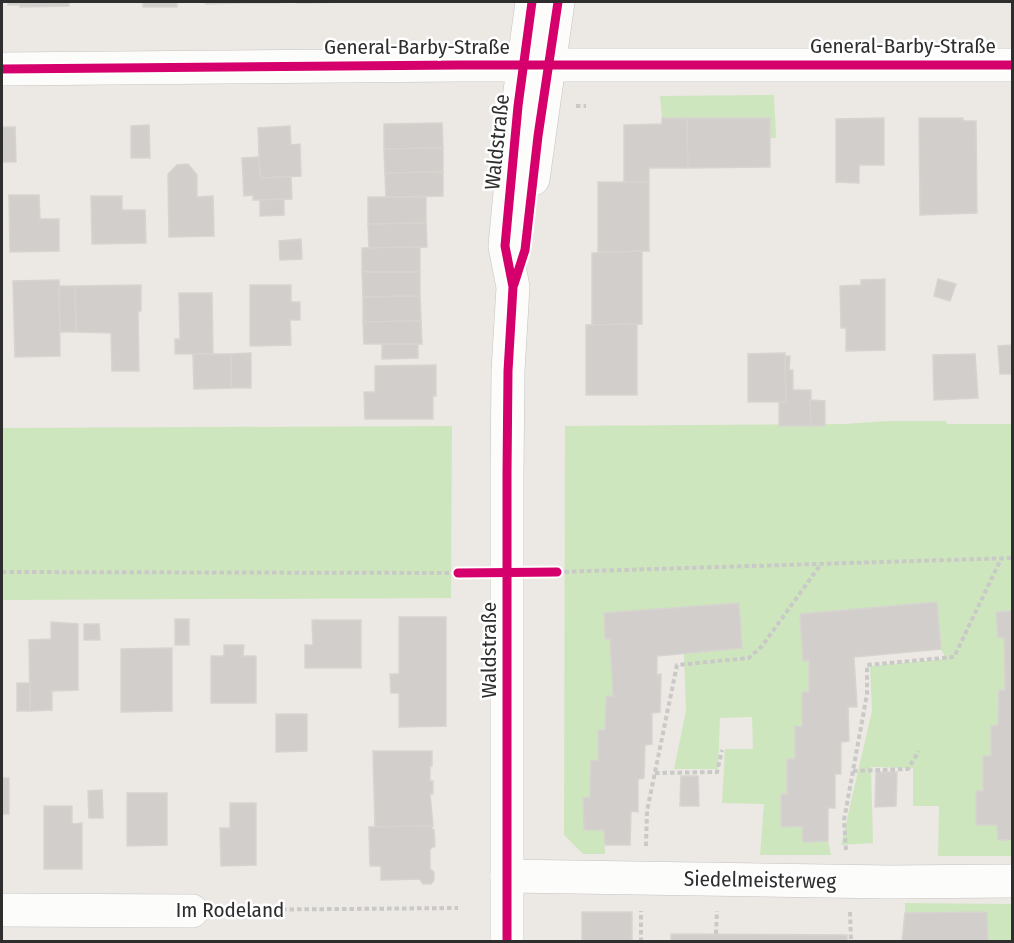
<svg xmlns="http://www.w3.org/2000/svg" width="1014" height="943" font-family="'Fira Sans Condensed',sans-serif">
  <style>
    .green { fill: #cee6be }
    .building { fill: #d1cecb; stroke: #d7d4d0; stroke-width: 1.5 }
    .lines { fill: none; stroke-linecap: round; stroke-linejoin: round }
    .street-casing { stroke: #c5c4c5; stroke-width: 34 }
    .secondary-casing { stroke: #c5c4c5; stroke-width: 34 }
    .path { stroke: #c9c9c8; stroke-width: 4; stroke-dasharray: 4.5 3; stroke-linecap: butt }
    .street { stroke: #fcfcfb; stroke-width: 33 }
    .secondary { stroke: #fcfcfb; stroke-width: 33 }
    .cycleway-casing { stroke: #fff; stroke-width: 13 }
    .cycleway { stroke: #d6006c; stroke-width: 9 }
    .labels { text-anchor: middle; stroke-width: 5; stroke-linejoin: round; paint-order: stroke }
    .street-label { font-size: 21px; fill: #2e2e2e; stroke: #fff }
  </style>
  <rect width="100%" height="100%" fill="#ece8e4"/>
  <g class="green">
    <path d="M774 95 776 138H770L769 118H662L660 96Z"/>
    <path d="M887 421H946L947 424H1012V611L996 612 998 638 1004 637 1005 690 999 691 998 725 991 726V756L983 757V791L976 792 977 825H997L998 839 1012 840V856H938L939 806H913V768L871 767 873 843 841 845 872 711 870 666 946 659 941 649 937 602 804 661 809 660V692L802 693V727H795V759L787 794H781V826H802L803 842 828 841 831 855H760L764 804 722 803 725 749H753L752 717 720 718 718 769H674L686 711 684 654 742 648 739 604 604 614 605 639H610L613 696H606L605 730H598V761H591L590 797 583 798 584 830H604L605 854H583L564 835 565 426 845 424Z"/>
    <path d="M452 426 451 598 2 600V428Z"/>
    <path d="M905 903 1012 904V941H988L987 912 905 913Z"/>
  </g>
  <g class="building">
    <path d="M8 2H69V6L20 7V5H8Z"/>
    <rect x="143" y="2" width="34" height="5"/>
    <path d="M205 2H240V3L206 4Z"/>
    <rect x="240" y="2" width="40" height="1"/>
    <path d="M297 2H344L297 3Z"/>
    <path d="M662 118H687L688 168H649V182H624V125L662 124Z"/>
    <path d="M687 118H770V167L688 168Z"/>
    <path d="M884 118V165H859V183L836 182V119Z"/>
    <path d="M919 118H963V121H976L977 213 920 215Z"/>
    <path d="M442 123 443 148 384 149V124Z"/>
    <path d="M149 125 150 158H131V126Z"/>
    <path d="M290 126 291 145 300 144 301 176 260 178 258 128Z"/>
    <path d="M2 127H15L16 162H2Z"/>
    <path d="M443 148V172L385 173 384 149Z"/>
    <path d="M259 157 260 178 291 177 292 199 253 200V195L244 196 242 158Z"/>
    <path d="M188 164 197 175V197L213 196 214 236 169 237 168 174 177 165Z"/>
    <path d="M443 172V196L386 197 385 173Z"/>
    <path d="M598 182H649V251L598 252Z"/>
    <path d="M9 195H39L40 219H59V251L10 252Z"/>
    <path d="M91 196H122V210H145L146 243 92 244Z"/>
    <path d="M368 197H426V223L368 224Z"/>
    <path d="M284 199V215L260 216V200Z"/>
    <path d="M426 223 427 247 369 248 368 224Z"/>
    <path d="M301 239 302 259 280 260 279 241Z"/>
    <path d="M420 247V272H362V248Z"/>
    <path d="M642 251V324L592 325V253Z"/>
    <path d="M362 272H420V296L363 297Z"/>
    <path d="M885 279V350L846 351V328H841L840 286 861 285V280Z"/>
    <path d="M938 279 956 284 950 301 934 296Z"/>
    <path d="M59 280 60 356 15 357 13 281Z"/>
    <path d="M141 285V311H138L139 371H112L111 333 76 332 75 286Z"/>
    <path d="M250 285H291V302H300V320H290L291 345 250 346Z"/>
    <path d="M59 286H75L76 332H60Z"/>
    <path d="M179 293H212L213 354H175V339H180Z"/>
    <path d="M420 296 421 321 363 322V297Z"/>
    <path d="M421 321 422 344H364L363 322Z"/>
    <path d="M637 324V395H586V325Z"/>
    <path d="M382 344H418V358L382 359Z"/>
    <path d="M1012 345V374H1000L998 346Z"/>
    <path d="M251 353V388H231V354Z"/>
    <path d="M785 353 786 402H748V354Z"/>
    <path d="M193 354H231V388L194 389Z"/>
    <path d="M975 354 978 398 934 400 933 355Z"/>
    <path d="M785 356H790L789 370H793V390H811V426H779V402H786Z"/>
    <path d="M436 365V396H433V419H365L364 392H375V366Z"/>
    <path d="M810 400 825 401V426H811Z"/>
    <path d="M937 602 941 649 854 657 857 707H848L849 741 841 742V774H835V808H828V841L803 842 802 826 781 827V794H787V759H795V726L802 727V692H809V660L803 661 800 614Z"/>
    <path d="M739 603 742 648 657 656V675L661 674 660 712 652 713V744L645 745 644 778 638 779V812L631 811 630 845H605L604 830H584L583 798 590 797 591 760 598 761V730H605L606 696H613L610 639H605L604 613Z"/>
    <path d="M1012 611V840H998L997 825H976V791H983V756H991V726L998 725 999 690H1005L1004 637 998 638 996 612Z"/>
    <path d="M399 617H446V726L399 727V693H391L390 674H399Z"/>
    <rect x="175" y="619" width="14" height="26"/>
    <path d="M312 620H361V668H305V645H313Z"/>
    <path d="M51 622 78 624V690L52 691V710L30 711 29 640 51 639Z"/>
    <path d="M84 624H99L100 640H84Z"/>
    <path d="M224 645H244L243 656H256V703H211V656H224Z"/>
    <path d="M172 648V711L121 712V649Z"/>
    <rect x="17" y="683" width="13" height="28"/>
    <path d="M276 714H307V751L276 752Z"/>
    <path d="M373 751H432V766H430V781H433V794H430L433 826 375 827Z"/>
    <path d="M876 772H897L896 806 875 807Z"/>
    <path d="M681 776H698L699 806H680Z"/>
    <rect x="2" y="778" width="7" height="36"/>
    <path d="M102 790 103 818H89L88 791Z"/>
    <path d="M127 793H167V845L127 846Z"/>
    <path d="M230 803H256V865L221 866 220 828H230Z"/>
    <path d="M44 806H72V824L82 823V869H44Z"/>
    <path d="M430 826 434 830 435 846 430 849V869L434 872V880L431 884H423L420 879 381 880V866H370L369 827Z"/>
    <rect x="582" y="912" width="50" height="30"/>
    <path d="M987 912 988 942H902L905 913Z"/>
    <path d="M671 934 847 935V942H671Z"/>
  </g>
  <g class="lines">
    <defs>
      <g id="street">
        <path d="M2 69 459 65H1012"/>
        <path d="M507 876 889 882 1012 881"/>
        <path d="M2 910 192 911"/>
      </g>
      <g id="secondary">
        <path d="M533 179 558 2"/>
        <path d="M507 942V473L508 371 513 287 505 246 518 106 532 2"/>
      </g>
    </defs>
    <use href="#street" class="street-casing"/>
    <use href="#secondary" class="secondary-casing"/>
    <g class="path">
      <path d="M576 106H586"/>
      <path d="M2 572 458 573"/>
      <path d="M557 572 1012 558"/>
      <path d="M853 771 908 769 919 751"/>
      <path d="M655 773 717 772 722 750"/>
      <path d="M646 846 647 811 677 665 749 658 762 646 821 564"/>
      <path d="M846 850 844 820 867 694V665L954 657 1001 559"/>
      <path d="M222 910 458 908"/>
      <path d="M850 912 851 942"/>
      <path d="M716 934 717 911"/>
      <path d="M641 942V911"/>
    </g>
    <use href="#street" class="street"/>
    <use href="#secondary" class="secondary"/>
    <defs>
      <g id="cycleway">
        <path d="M2 69 459 65H1012"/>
        <path d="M514 284 525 250 538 136 558 2"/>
        <path d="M458 573 557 572"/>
        <path d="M507 942V473L508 371 513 287 505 246 518 106 532 2"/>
      </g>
    </defs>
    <use href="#cycleway" class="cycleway-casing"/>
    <use href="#cycleway" class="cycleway"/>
  </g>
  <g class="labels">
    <g class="street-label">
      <text x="903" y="53">General-Barby-Straße</text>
      <text x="417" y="54">General-Barby-Straße</text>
      <text transform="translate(497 142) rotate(-84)" y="7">Waldstraße</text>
      <text transform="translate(489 650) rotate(-90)" y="7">Waldstraße</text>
      <text transform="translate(760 880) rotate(1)" y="7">Siedelmeisterweg</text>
      <text x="230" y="917">Im Rodeland</text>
    </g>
  </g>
  <rect width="1014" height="943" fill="none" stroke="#2e2e2e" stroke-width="6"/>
</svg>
